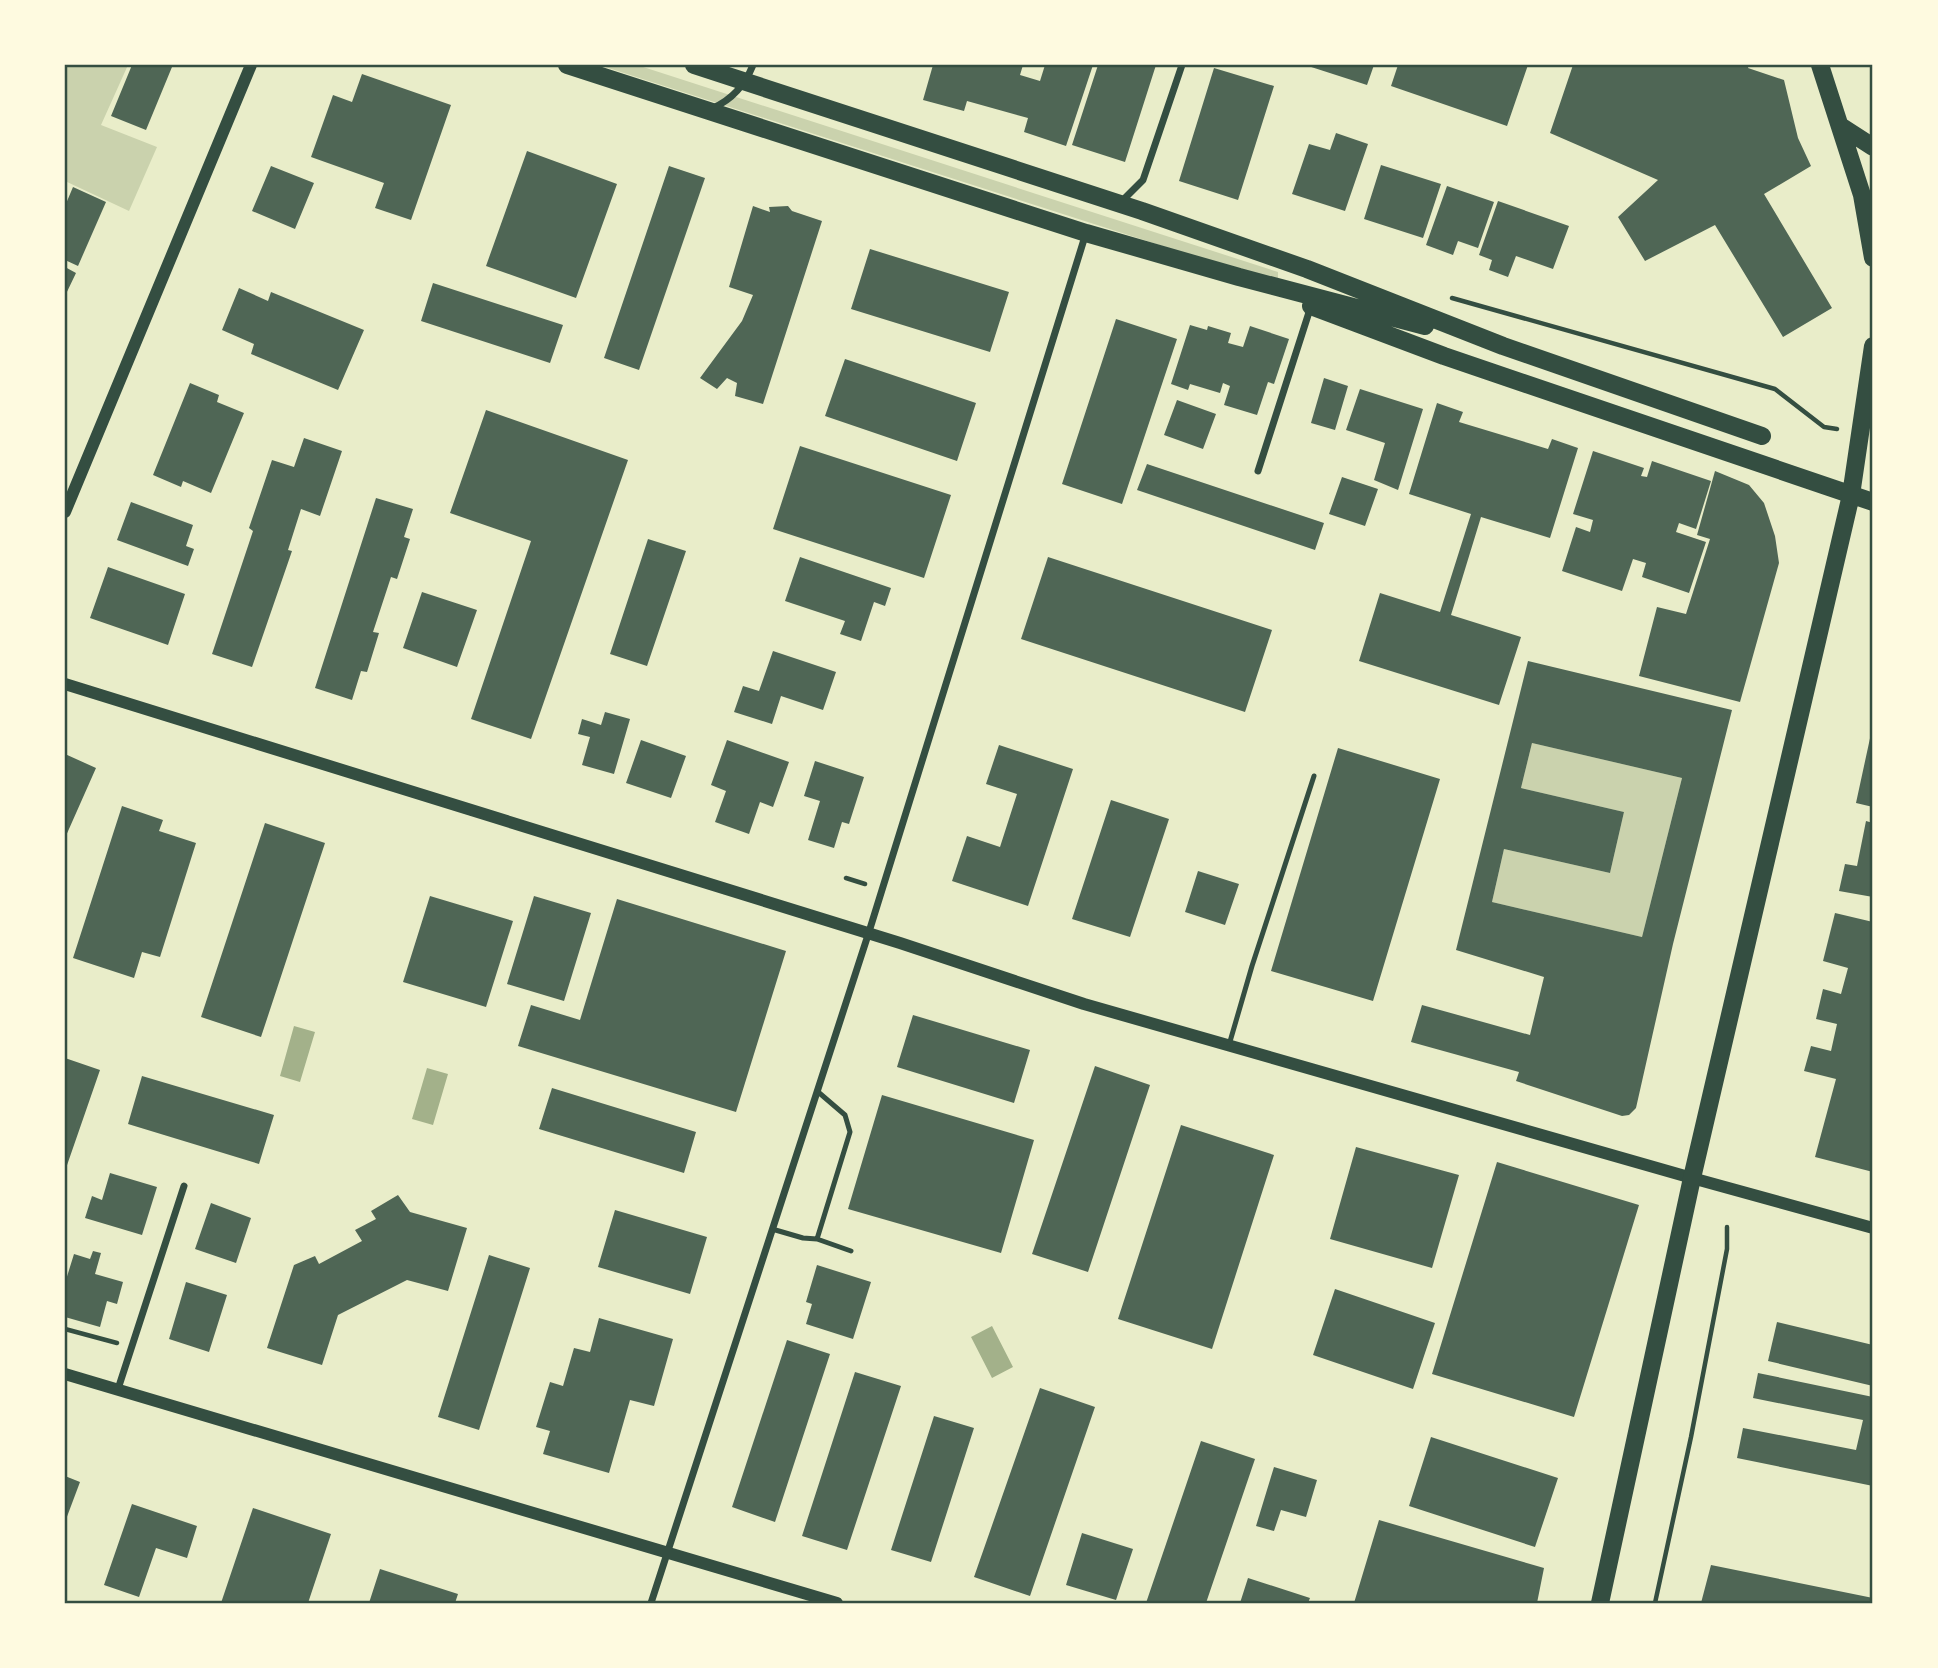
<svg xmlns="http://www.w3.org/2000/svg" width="1938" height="1668" font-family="Helvetica,sans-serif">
  <rect width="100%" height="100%" fill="#e9edc9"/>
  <path fill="#cad2ad" d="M65 65H128L101 125 157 147 129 211 65 181Z
    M599 65H637L1278 272V283Z
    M1532 743 1682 778 1642 937 1492 902 1504 849 1610 873 1624 812 1521 788Z"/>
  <path fill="#a3b18a" d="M294 1026 315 1032 300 1082 280 1076Z
    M427 1068 448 1074 433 1125 412 1119Z
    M992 1326 1013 1367 992 1378 971 1337Z"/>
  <path fill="#4f6655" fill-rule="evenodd" d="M132 65H167L172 67 146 130 111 116Z
    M933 65H1023L1020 75 1040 81 1045 65H1093L1066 146 1024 132 1028 118 967 101 964 111 923 100Z
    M1098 65H1156L1125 162 1072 145Z
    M1305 65H1374L1367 85Z
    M1398 65H1528L1507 126 1391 86Z
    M1573 65H1749L1748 68 1784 80 1798 138 1811 166 1764 194 1832 308 1783 337 1715 225 1645 261 1618 217 1658 180 1550 133Z
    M1214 68 1274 86 1238 200 1179 181Z
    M362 74 451 105 411 220 375 208 384 183 311 157 333 95 352 102Z
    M1336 133 1368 144 1345 211 1292 194 1309 144 1330 150Z
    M527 151 617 184 576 298 486 266Z
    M1381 165 1441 184 1423 238 1364 219Z
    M271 166 314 183 295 229 252 211Z
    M669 166 705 178 639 370 604 358Z
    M1447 186 1494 202 1478 248 1458 241 1453 255 1426 245Z
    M73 187 106 202 78 266 65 260V206Z
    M1498 201 1569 226 1553 269 1516 256 1508 277 1489 270 1492 260 1479 255Z
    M753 206 770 212 769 207 788 206 792 211 822 221 763 404 735 396 737 383 727 378 717 389 700 378 742 321 753 295 729 287Z
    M870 249 1009 292 990 352 851 309Z
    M65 267 76 273 65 296Z
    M433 283 563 325 550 363 421 321Z
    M239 288 268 301 271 292 364 330 338 390 251 354 254 344 222 330Z
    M1116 319 1177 339 1122 504 1062 484Z
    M1190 325 1207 330 1208 326 1231 333 1228 343 1243 347 1250 326 1289 339 1274 384 1268 382 1257 415 1224 405 1230 386 1223 383 1220 393 1190 384 1188 390 1171 384Z
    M845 359 976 403 957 461 825 416Z
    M1324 378 1348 386 1335 430 1311 423Z
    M190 383 219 395 217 402 244 413 211 493 183 481 181 487 153 475Z
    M1360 389 1423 409 1398 490 1374 480 1385 443 1346 430Z
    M1177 400 1216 414 1203 449 1164 435Z
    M1437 403 1463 412 1459 422 1548 449 1552 439 1578 448 1550 538 1481 517 1451 615 1521 637 1499 705 1359 661 1380 593 1440 612 1471 514 1409 494Z
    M486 410 628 460 531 739 471 719 531 541 450 513Z
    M304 438 342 451 320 516 301 509 288 550 292 551 252 667 212 654 253 531 249 528 272 460 294 467Z
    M800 446 951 495 924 578 773 529Z
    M1593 451 1644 468 1641 476 1647 477 1652 461 1711 481 1696 529 1679 523 1676 532 1706 542 1689 593 1642 577 1646 563 1633 559 1622 591 1562 571 1576 527 1590 532 1593 520 1573 514Z
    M1147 464 1324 523 1315 550 1137 490Z
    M1715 471 1749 485 1764 503 1775 536 1779 563 1740 702 1639 676 1657 607 1686 614 1710 539 1697 535Z
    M1342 477 1378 489 1365 526 1329 514Z
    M376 498 413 509 404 537 410 539 397 579 391 577 373 632 379 633 367 672 361 671 352 700 315 688Z
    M131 502 193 525 186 546 194 549 188 566 117 540Z
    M648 539 686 551 647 666 610 654Z
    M800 557 891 588 885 606 874 602 861 641 840 634 845 621 785 601Z
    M1048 557 1272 630 1245 712 1021 639Z
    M108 567 185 594 168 645 90 618Z
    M422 592 477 610 457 667 403 648Z
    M773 651 836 672 823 710 781 696 772 724 734 712 743 686 759 691Z
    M1528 661 1732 710 1673 944 1636 1108 1629 1115 1622 1116 1516 1081 1519 1072 1411 1042 1422 1005 1530 1035 1544 977 1456 950ZM1532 743 1682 778 1642 937 1492 902 1504 849 1610 873 1624 812 1521 788Z
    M605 712 630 719 614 774 582 765 590 737 578 734 582 719 601 725Z
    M1872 729 1873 730V807L1856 803Z
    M641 740 686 756 671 798 626 783Z
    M727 740 789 762 773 807 760 802 749 834 715 822 726 791 711 785Z
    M999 745 1073 769 1028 906 952 881 967 836 1000 847 1017 794 986 784Z
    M1338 748 1440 779 1373 1001 1271 971Z
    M65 754 96 768 65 838Z
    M815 761 864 777 849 824 842 822 834 848 808 840 820 801 804 796Z
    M1111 800 1169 819 1130 937 1072 919Z
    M122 806 163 820 159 831 196 843 160 957 142 952 134 978 73 958Z
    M1866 821 1873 823V897L1839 891 1845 864 1857 866Z
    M265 823 325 843 261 1037 201 1017Z
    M1198 871 1239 884 1225 925 1185 912Z
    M430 896 513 921 486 1007 403 982Z
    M534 896 591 913 564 1001 507 984Z
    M617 899 786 951 736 1112 518 1046 531 1005 580 1020Z
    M1835 913 1873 922V1172L1815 1157 1836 1079 1804 1071 1811 1046 1831 1051 1837 1024 1816 1019 1823 989 1841 994 1848 968 1823 961Z
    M913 1015 1030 1050 1014 1103 897 1067Z
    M65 1058 100 1070 65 1171Z
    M1095 1066 1150 1085 1088 1272 1032 1254Z
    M142 1076 274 1115 259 1164 128 1124Z
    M552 1088 696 1132 684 1173 539 1129Z
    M882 1095 1034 1140 1001 1253 848 1209Z
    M1181 1125 1274 1155 1212 1349 1118 1319Z
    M1356 1147 1459 1175 1432 1268 1330 1239Z
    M1497 1162 1639 1205 1574 1417 1432 1374Z
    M110 1173 157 1187 142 1235 85 1218 92 1196 102 1200Z
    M398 1195 410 1212 467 1228 448 1291 407 1280 338 1315 322 1365 267 1348 294 1265 315 1256 319 1264 362 1241 355 1230 376 1219 371 1211Z
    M211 1203 251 1218 236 1263 195 1249Z
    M615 1210 707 1237 690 1294 598 1267Z
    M93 1251 101 1253 95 1274 123 1282 117 1304 107 1301 100 1327 65 1317V1283L74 1254 90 1259Z
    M489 1255 530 1268 479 1430 438 1417Z
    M817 1265 871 1282 853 1339 806 1324 812 1304 806 1302Z
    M186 1282 227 1295 209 1352 169 1339Z
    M1335 1289 1435 1323 1413 1389 1313 1355Z
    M599 1318 673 1339 654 1406 630 1400 609 1473 543 1454 550 1431 536 1427 550 1382 563 1386 574 1348 590 1352Z
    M1777 1322 1873 1345V1386L1768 1361Z
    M787 1340 830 1354 775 1522 732 1507Z
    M855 1372 901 1386 847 1550 802 1536Z
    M1758 1373 1873 1397V1486L1737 1458 1743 1428 1856 1450 1863 1420 1753 1398Z
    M1040 1388 1095 1407 1030 1596 974 1577Z
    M934 1416 974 1428 931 1562 891 1550Z
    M1431 1437 1558 1478 1535 1547 1409 1506Z
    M1201 1441 1255 1459 1206 1603H1146Z
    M1274 1467 1317 1480 1306 1517 1281 1510 1274 1531 1256 1526Z
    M65 1476 80 1482 65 1522Z
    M132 1504 197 1526 187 1558 156 1548 139 1597 104 1585Z
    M253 1508 331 1534 308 1603H221Z
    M1379 1520 1544 1568 1537 1603H1354Z
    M1082 1533 1133 1549 1116 1600 1066 1585Z
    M1711 1565 1873 1598V1603H1701Z
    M380 1569 458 1594 455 1603H369Z
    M1248 1578 1310 1598 1308 1603H1240Z"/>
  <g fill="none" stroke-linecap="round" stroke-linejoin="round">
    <path stroke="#344e41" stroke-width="4.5" d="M1452 298 1775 389 1824 427 1837 429
      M846 878 865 884
      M65 1329 117 1343
      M1655 1603 1691 1437 1727 1249V1227"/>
    <path stroke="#344e41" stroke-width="5" d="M1229 1045 1252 966 1314 776
      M772 1229 803 1238 817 1239 851 1251
      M817 1239 850 1132 845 1115 817 1091"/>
    <path stroke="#344e41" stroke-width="7" d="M713 108C733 99 745 85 753 65
      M1121 202 1143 180 1182 65
      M1258 471 1311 306
      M118 1389 184 1186
      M651 1603 868 935 1086 233"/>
    <path stroke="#344e41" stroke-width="12" d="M65 512 251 65
      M65 684 900 943 1084 1004 1692 1178 1873 1228
      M65 1374 837 1603"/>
    <path stroke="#344e41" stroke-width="18" d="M567 65 1086 233 1239 277 1425 326
      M694 65 1142 211 1307 269 1503 346 1762 436
      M1820 65 1862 195 1873 258
      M1842 127 1873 147
      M1311 306 1444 356 1873 502
      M1600 1603 1692 1178 1851 495 1873 346"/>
  </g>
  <rect width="1938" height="1668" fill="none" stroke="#fefae0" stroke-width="133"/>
  <rect x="66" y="66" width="1805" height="1536" fill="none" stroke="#344e41" stroke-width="2.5"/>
</svg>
